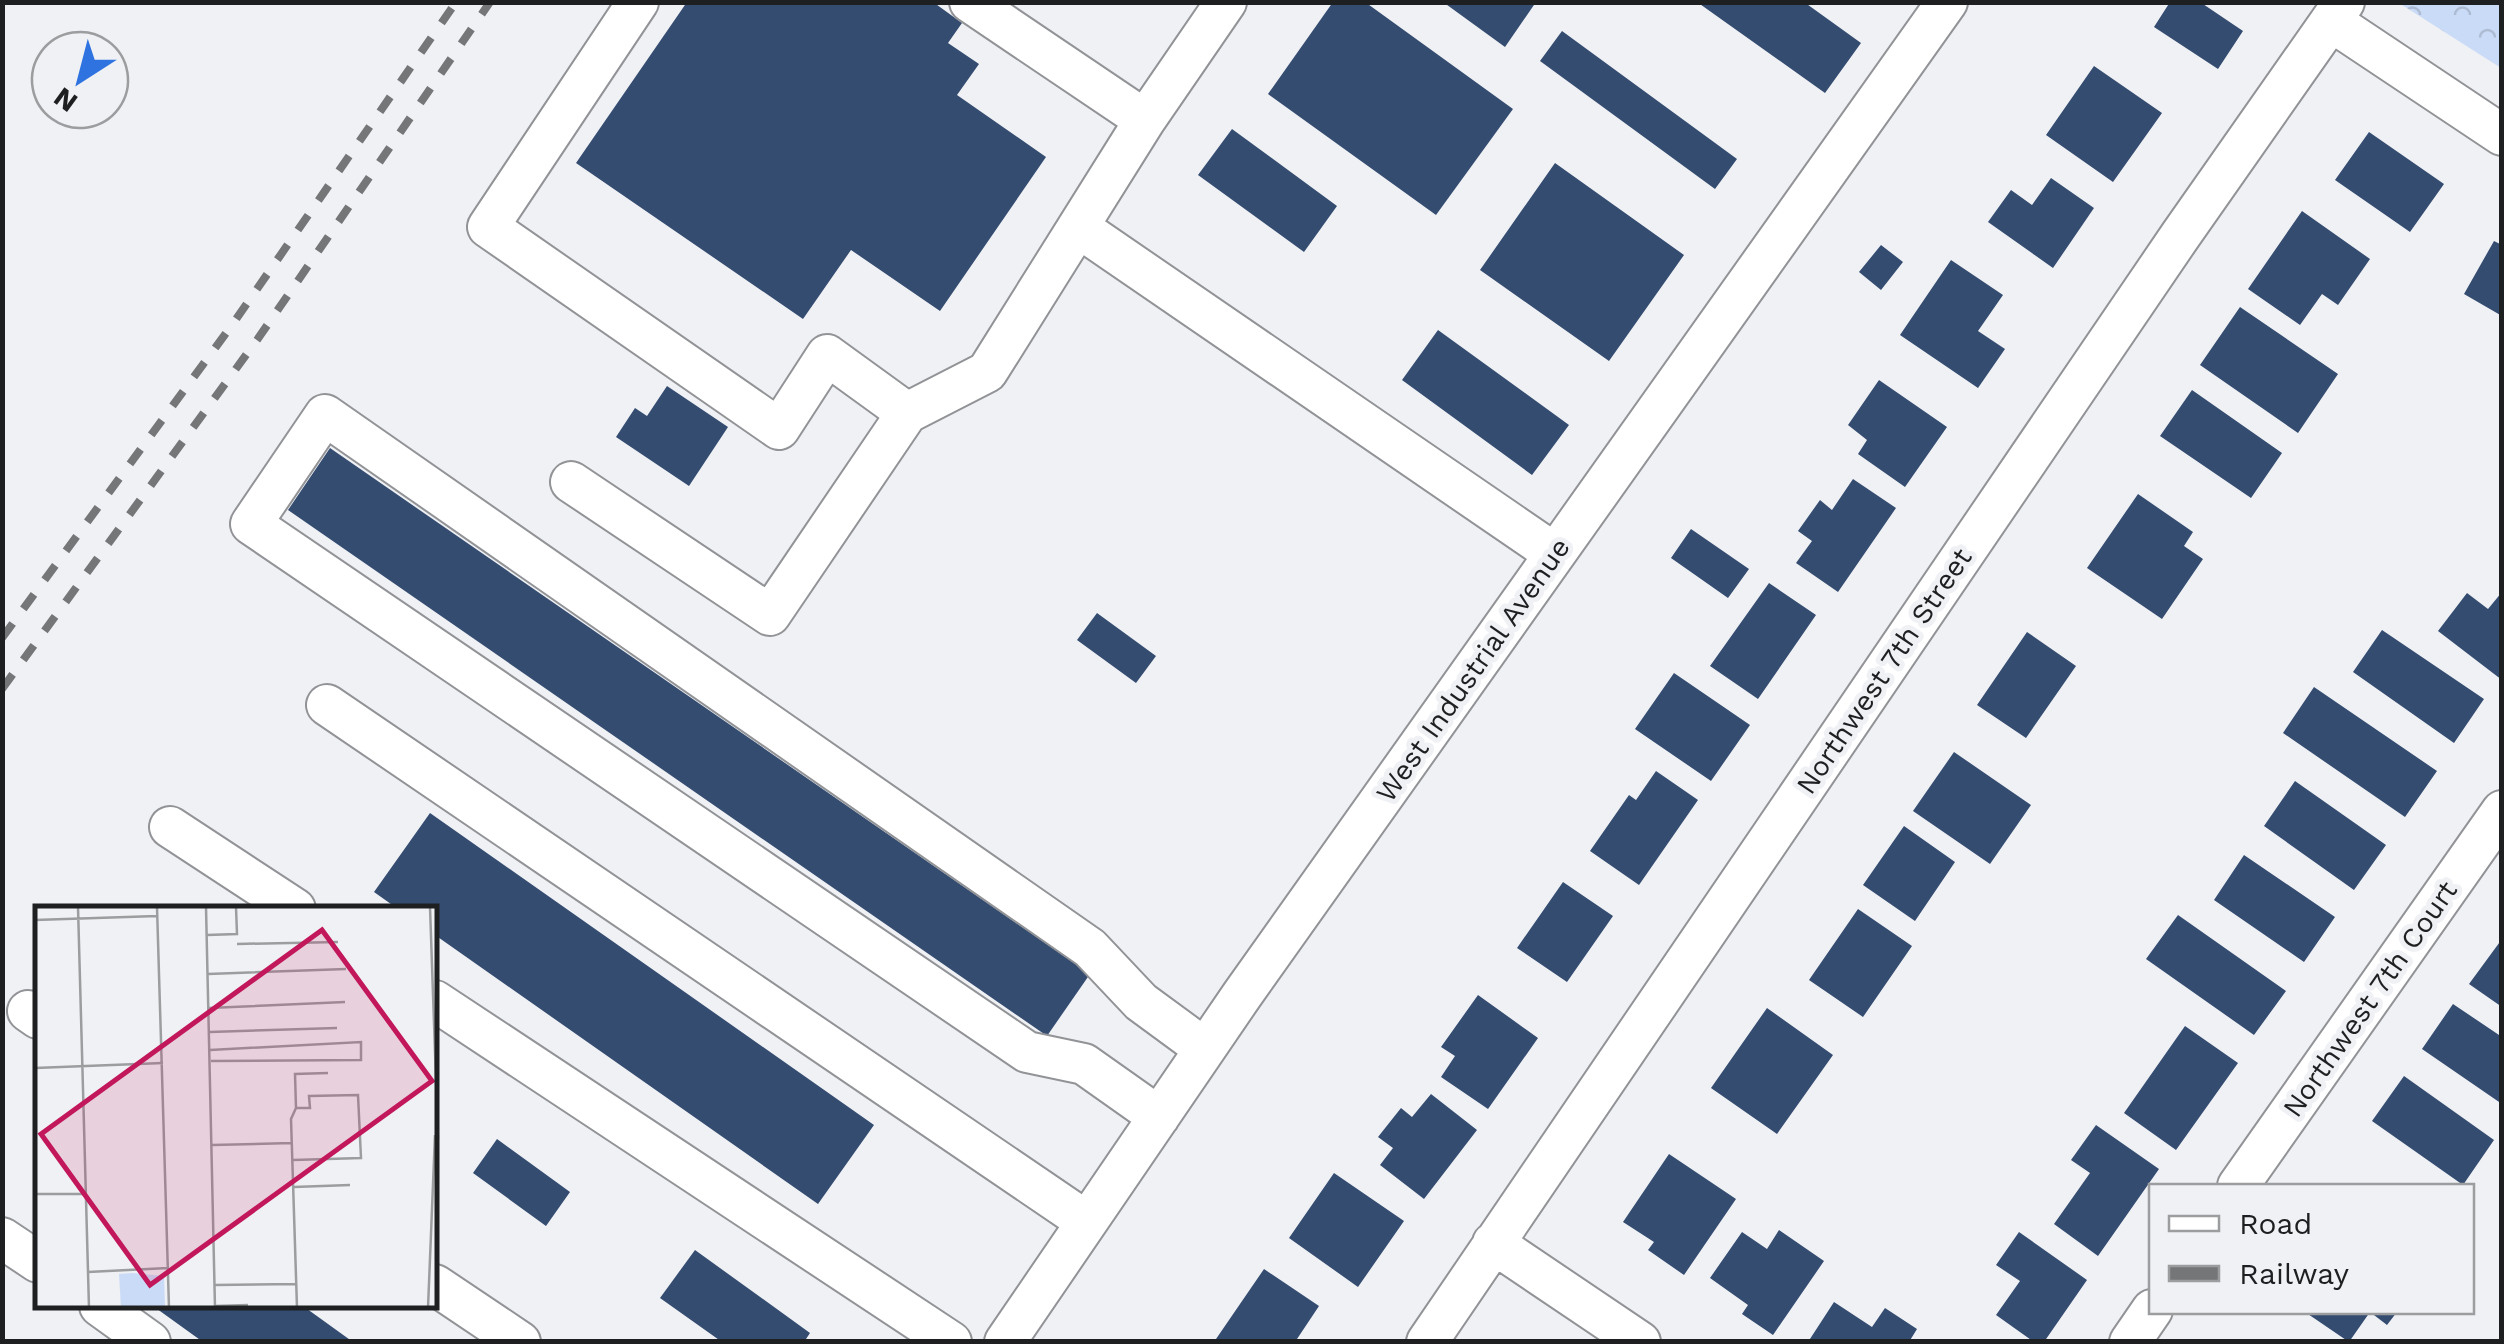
<svg xmlns="http://www.w3.org/2000/svg" width="2504" height="1344" font-family="'Work Sans',sans-serif">
  <defs>
    <pattern id="park-crowns" width="20" height="18" patternUnits="userSpaceOnUse" patternTransform="scale(2.5)"><rect width="20" height="18" fill="#cadbf7"/><path d="M2 6a3 3 0 1 1 6 0M12 15a3 3 0 1 1 6 0" fill="none" stroke="#adbcd3"/></pattern>
  </defs>
  <rect width="100%" height="100%" fill="#eff1f4"/>
  <path fill="url(#park-crowns)" d="M2399 3H2501V68Z"/>
  <path fill="#354c71" d="M687 2H933L962 23 948 43 979 64 957 95 1046 157 940 311 851 250 803 319 576 163Z
    M1333 2H1365L1513 109 1436 215 1268 94Z
    M1443 2H1536L1505 47Z
    M1697 2H1804L1861 43 1825 93Z
    M2170 2H2200L2243 31 2218 69 2154 27Z
    M1562 31 1737 159 1715 189 1540 61Z
    M2094 66 2162 113 2113 182 2046 135Z
    M1232 129 1337 206 1304 252 1198 175Z
    M2369 132 2444 184 2410 232 2335 180Z
    M1555 163 1684 255 1609 361 1480 270Z
    M2051 178 2094 208 2053 268 1988 222 2011 190 2032 205Z
    M2302 211 2370 259 2338 305 2322 294 2300 325 2248 289Z
    M2494 241 2502 245V316L2464 294Z
    M1881 245 1903 262 1881 290 1859 272Z
    M1951 260 2003 295 1978 331 2005 349 1978 388 1900 335Z
    M2240 307 2338 374 2298 433 2200 365Z
    M1438 330 1569 425 1532 475 1402 380Z
    M1879 380 1947 427 1905 487 1858 454 1867 440 1848 425Z
    M667 386 728 427 689 486 616 437 635 408 647 416Z
    M2192 390 2282 453 2251 498 2160 436Z
    M330 448 1090 974 1047 1036 288 510Z
    M1853 479 1896 508 1838 592 1796 563 1812 541 1798 531 1820 500 1832 510Z
    M2138 494 2193 532 2184 546 2203 559 2162 619 2087 568Z
    M1691 529 1749 569 1728 598 1671 558Z
    M1769 583 1816 615 1758 699 1710 666Z
    M2502 592V680L2438 631 2467 593 2488 609Z
    M1097 613 1156 656 1136 683 1077 640Z
    M2382 630 2484 699 2454 743 2353 672Z
    M2027 632 2076 666 2026 738 1977 705Z
    M1674 673 1750 725 1711 781 1635 729Z
    M2314 687 2437 771 2405 817 2283 733Z
    M1954 752 2031 805 1990 864 1913 811Z
    M1656 771 1698 800 1639 885 1590 851 1629 795 1636 800Z
    M2295 781 2386 845 2354 890 2264 826Z
    M430 813 874 1125 818 1204 435 935V909H398L374 892Z
    M1904 826 1955 862 1915 921 1863 885Z
    M2244 855 2335 917 2304 962 2214 900Z
    M1563 882 1613 916 1567 982 1517 948Z
    M1858 909 1912 946 1863 1017 1809 980Z
    M2178 915 2286 991 2254 1035 2146 959Z
    M2502 939V1007L2469 984Z
    M1478 995 1538 1038 1488 1109 1441 1077 1455 1056 1441 1047Z
    M2453 1004 2502 1037V1104L2422 1049Z
    M1767 1008 1833 1055 1777 1134 1711 1088Z
    M2185 1026 2238 1063 2176 1150 2124 1113Z
    M2404 1076 2494 1140 2463 1185 2372 1121Z
    M1431 1094 1477 1130 1424 1199 1380 1165 1393 1148 1378 1137 1401 1108 1412 1117Z
    M2096 1125 2159 1169 2098 1256 2054 1224 2090 1173 2071 1160Z
    M497 1139 570 1192 546 1226 473 1173Z
    M1669 1154 1736 1199 1684 1275 1648 1250 1654 1242 1623 1222Z
    M1334 1173 1404 1221 1358 1287 1289 1238Z
    M1779 1230 1824 1261 1773 1335 1742 1314 1748 1305 1710 1278 1742 1232 1767 1249Z
    M2019 1232 2087 1280 2044 1342H2034L1996 1315 2020 1281 1996 1265Z
    M695 1250 810 1333 804 1342H722L660 1298Z
    M1264 1269 1319 1306 1295 1342H1220L1216 1339Z
    M1834 1302 1872 1327 1885 1308 1917 1329 1909 1342H1808Z
    M153 1306H303L353 1342H203Z
    M2305 1312H2397L2387 1325 2370 1312 2349 1342Z"/>
  <g fill="none" stroke-linecap="round" stroke-linejoin="round">
    <defs>
      <path id="minor" d="M638 2 488 227 779 429 827 355 907 413 987 372 1145 120 1226 2
        M970 2 1145 120
        M2331 21 2502 135
        M1078 227 1555 554
        M571 482 770 615 907 413
        M327 705 1087 1222
        M170 827 295 909
        M435 1001 951 1342
        M28 1011 38 1018
        M1159 1117 1084 1064 1027 1052 251 524 325 415 1090 948 1141 1002 1205 1049
        M2238 1186 2502 811
        M2 1238 38 1262
        M1493 1243 1640 1342
        M435 1285 520 1342
        M100 1306 150 1342
        M1005 1342 1242 995 1947 2
        M1427 1342 2180 236 2344 2
        M2130 1342 2152 1310"/>
    </defs>
    <use href="#minor" stroke="#919396" stroke-width="44"/>
    <use href="#minor" stroke="#fff" stroke-width="40"/>
    <path stroke="#747678" stroke-width="8" stroke-dasharray="18 18" stroke-linecap="butt" d="M2 638 232 325 456 2
      M2 689 257 340 490 2"/>
  </g>
  <g text-anchor="middle" dominant-baseline="central" stroke-width="10" stroke-linejoin="round" paint-order="stroke">
    <g font-size="28" fill="#1e1f20" stroke="#eff1f4">
      <text transform="translate(1473 670) rotate(-55)">West Industrial Avenue</text>
      <text transform="translate(1884 671) rotate(-56)">Northwest 7th Street</text>
      <text transform="translate(2370 999) rotate(-55)">Northwest 7th Court</text>
    </g>
  </g>
  <g transform="translate(35 906)">
    <rect width="402" height="402" fill="#eff1f4"/>
    <path d="M97 367 129 370 130 402H86L84 368Z" fill="#cadbf7"/>
    <path fill="none" stroke="#9b9d9f" stroke-width="2.5" d="M43 1 54 402M122 1 134 402M171 1 180 402M395 1 403 233M0 14 122 10M172 29 202 28 201 1M202 38 303 36M173 68 311 63M174 102 310 96M175 126 302 122M175 144 326 136V154L176 155M0 162 128 157M261 202 260 168 293 167M177 239 257 237M258 254 326 252 323 189 274 190 275 202H261L256 213 262 402M259 281 315 279M0 288H50M53 366 133 362M180 379 262 378M180 400 213 399M393 402 400 229"/>
    <path fill="#c2185b" fill-opacity="0.15" stroke="#c2185b" stroke-width="5" d="M287 24 397 175 115 379 6 228Z"/>
    <rect width="402" height="402" fill="none" stroke="#1e1f20" stroke-width="5"/>
  </g>
  <rect width="2504" height="1344" fill="none" stroke="#1e1f20" stroke-width="10"/>
  <rect x="2149" y="1184" width="325" height="130" fill="#eff1f4" stroke="#9b9d9f" stroke-width="2.5"/>
  <rect x="2169" y="1216" width="50" height="15" fill="#ffffff" stroke="#9b9d9f" stroke-width="2.5"/>
  <text x="2239" y="1234" font-size="30" fill="#1e1f20">Road</text>
  <rect x="2169" y="1266" width="50" height="15" fill="#747678" stroke="#9b9d9f" stroke-width="2.5"/>
  <text x="2239" y="1284" font-size="30" fill="#1e1f20">Railway</text>
  <g transform="translate(80 80) rotate(216)"><circle r="48" fill="#eff1f4" stroke="#9b9d9f" stroke-width="2.5"/>
  <path d="M0-8L18 38L0 25L-18 38Z" fill="#2e73e0"/>
  <text y="-15" font-size="28" font-weight="bold" text-anchor="middle" fill="#1e1f20">N</text>
  </g>
</svg>
